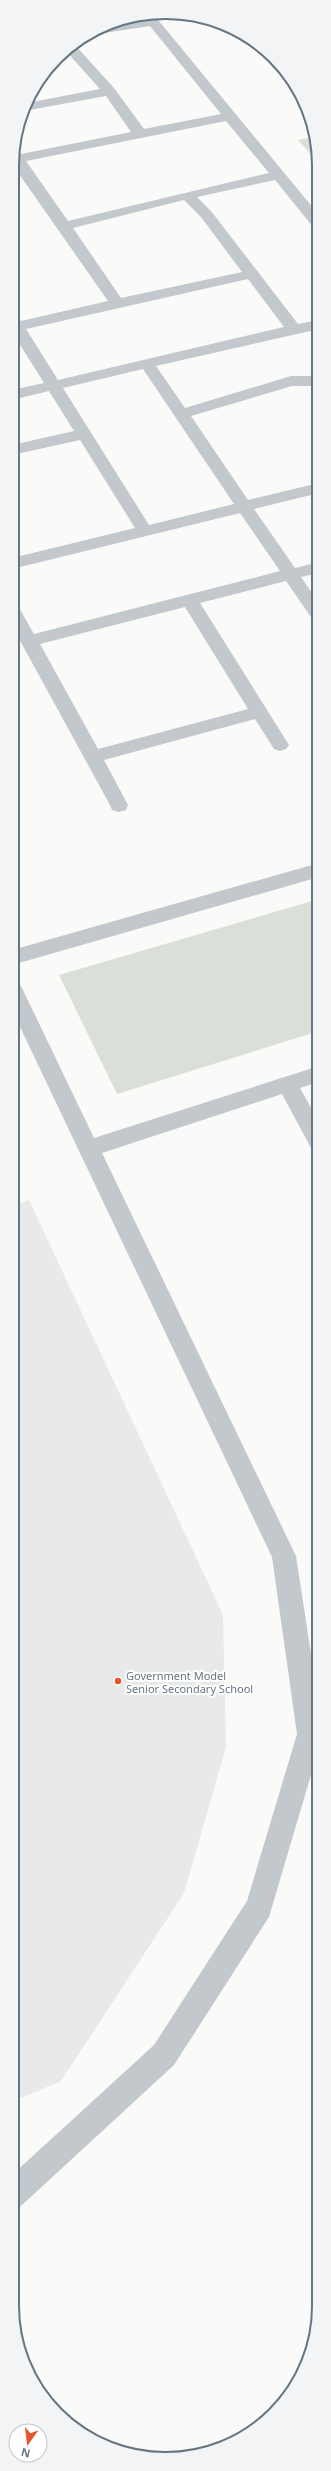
<svg xmlns="http://www.w3.org/2000/svg" width="331" height="2471" font-family="'Noto Sans',sans-serif">
  <rect width="100%" height="100%" fill="#fafaf8"/>
  <path fill="#e8e9e9" d="M29 1200 223 1615 226 1747 184 1893 61 2081 12 2102V1206Z"/>
  <path fill="#dadfd7" d="M314 137 319 164 298 140Z
    M319 899V1031L117 1094 59 975Z"/>
  <g fill="none" stroke-linecap="round" stroke-linejoin="round">
    <path fill="#c3c8cc" fill-rule="evenodd" d="M154 15 319 215V229L314 228 275 180 197 197 211 211 298 324 319 320V329L156 366 185 408 291 376H319V386H292L191 416 248 500 319 483V493L254 509 295 568 319 562V573L301 577 319 603V622L313 620 286 581 200 603 289 745 286 749 280 751 274 749 255 719 104 760 128 805 126 810 119 812 112 810 110 805 12 626V604L18 606 34 634 280 571 240 513 12 569V558L135 528 80 440 12 455V445L74 431 49 391 12 400V390L44 383 12 332V315L17 316 21 321 108 301 12 164 14 149 21 154 131 132 106 96 24 111 27 103 100 89 65 50 74 44 114 88 144 129 221 114 150 26 91 35 106 26 144 20 142 17ZM226 121 269 173 68 221 26 161ZM184 200 201 217 242 272 121 298 73 228ZM248 279 284 327 58 380 26 329ZM143 369 234 504 149 525 63 388ZM185 607 248 709 98 749 40 644Z
      M319 863V877L12 965V950Z
      M12 980 19 983 22 988 94 1138 319 1066V1082L300 1088 319 1122V1150L311 1148 282 1094 102 1153 296 1556 319 1706V1748L269 1917 174 2065 22 2205 12 2210V2175L154 2045 247 1901 297 1734 272 1557 12 1010Z"/>
  </g>
  <circle fill="#e4572e" stroke="#fff" stroke-width="1.5" cx="118" cy="1681" r="4"/>
  <g text-anchor="middle" dominant-baseline="central" stroke-width="4" stroke-linejoin="round" paint-order="stroke">
    <g font-size="11" fill="#657683" stroke="#fff" text-anchor="start">
      <text x="126" y="1675">Government Model<tspan x="126" dy="13">Senior Secondary School</tspan></text>
    </g>
  </g>
  <path d="M0 0H331V2471H0ZM165 19H166A146 146 0 0 1 312 165V2306A146 146 0 0 1 166 2452H165A146 146 0 0 1 19 2306V165A146 146 0 0 1 165 19Z" fill="#f3f4f5" fill-rule="evenodd"/>
  <path fill="none" stroke="#657683" stroke-width="2" d="M165 19H166A146 146 0 0 1 312 165V2306A146 146 0 0 1 166 2452H165A146 146 0 0 1 19 2306V165A146 146 0 0 1 165 19Z"/>
  <g transform="translate(28 2443) rotate(194)"><circle r="19" fill="#ffffff" stroke="#c1c8cd"/>
  <path d="M0-3L7 15L0 10L-7 15Z" fill="#e4572e"/>
  <text y="-6" font-size="11" font-weight="bold" text-anchor="middle" fill="#657683">N</text>
  </g>
</svg>
